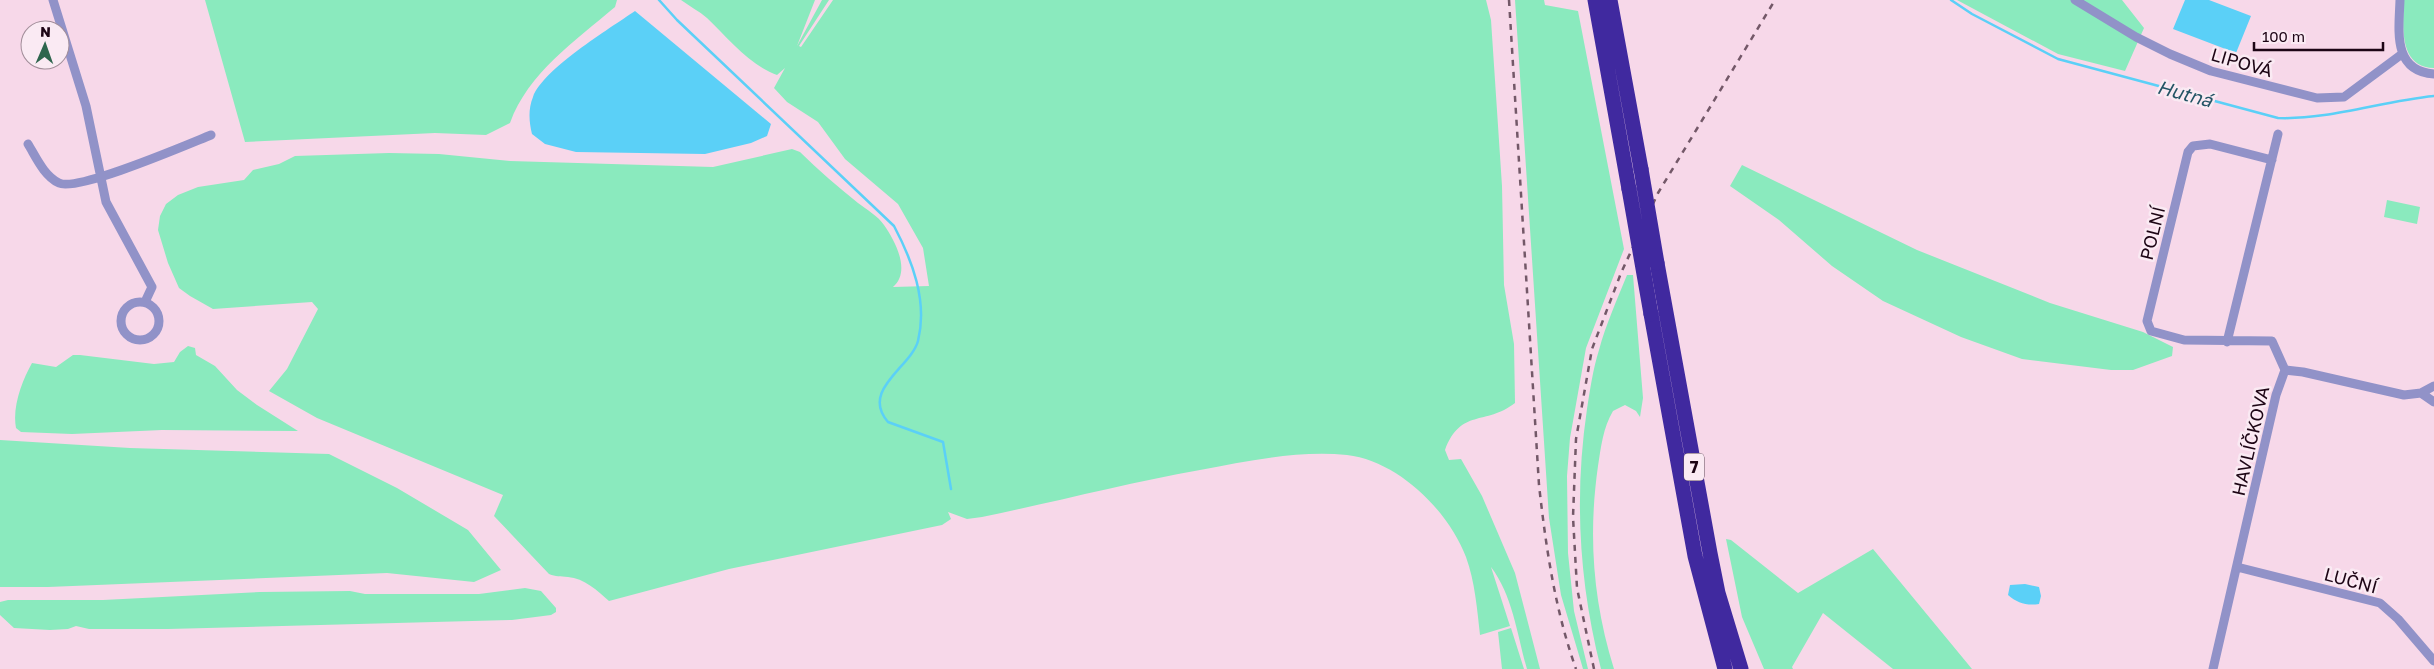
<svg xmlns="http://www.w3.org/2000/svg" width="2434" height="669" font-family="'Golos Text',sans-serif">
  <rect width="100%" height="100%" fill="#f7d8e9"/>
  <path fill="#8aeabe" d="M205 0H617L615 7C575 41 528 73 510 123L486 135 435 133 245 142Z
    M681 0H815L797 46 822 0H829L799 46 801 47 833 0H1486L1491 20 1502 186 1504 285 1514 344 1515 403C1485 426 1461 408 1445 450L1449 460 1461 459 1482 496 1515 573 1540 669H1527C1517 635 1513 596 1491 567L1510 626 1480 635C1477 609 1475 582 1466 557 1448 510 1398 461 1347 455 1299 450 1247 461 1200 470 1127 483 1055 502 982 517L967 519 948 512 951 519 942 525 729 569 609 601C598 591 584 578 568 577 560 576 556 577 549 574L494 516 503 495 317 418 269 391 287 369 318 309 312 302 213 309 190 296 179 288 168 263 158 230 160 216 166 204 178 195 198 187 244 180 253 170 279 164 295 156 389 153 439 154 510 161 713 167 792 149 800 152C818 170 838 187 858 203 866 209 878 216 884 225 896 242 911 272 893 287L929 286 923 248 898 204 845 159 818 122 787 102 774 88 785 68 777 75C749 65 728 38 707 18 699 11 689 6 681 0Z
    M1515 0H1544L1545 5 1578 11 1624 249 1586 348 1570 438 1567 476 1568 553 1574 611 1588 669H1583L1581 662 1561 595 1549 518Z
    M1957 0H2122L2144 28 2125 71 2058 54Z
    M2404 0H2434V68C2398 67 2403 25 2404 0Z
    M1742 165 1917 250 2050 303 2143 332 2173 347 2172 356 2133 370H2111L2022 359 1961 337 1883 301 1832 266 1779 220 1730 186Z
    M2387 200 2420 207 2417 224 2384 217Z
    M1627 275H1633L1643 398 1640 417 1636 411 1625 405 1613 411C1603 428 1601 447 1598 466 1588 536 1593 601 1614 669H1601C1579 583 1574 497 1587 409 1590 390 1593 369 1599 350 1606 324 1617 300 1627 275Z
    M188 346 195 348 196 355 215 366 237 390 257 405 298 431 162 430 72 434 21 432 16 428C12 407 22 381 32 363L56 367 73 355H80L154 364 174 362 180 352Z
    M0 440 130 448 329 454 397 488 468 530 501 570 474 582 387 573 48 587H0Z
    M1726 539 1731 540 1798 593 1873 549 1972 669H1893L1823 613 1792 667 1793 669H1764L1742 617Z
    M525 588 541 591 556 608V612L551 615 512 620 168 629H89L76 626 68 629 50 630 14 628 0 615V602L8 600H103L260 592 350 591 365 594H479Z
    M1511 628 1524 669H1502L1498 632Z"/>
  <path fill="#5bd0f7" d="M2185 0H2209L2251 16 2236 53 2173 29Z
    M635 11 771 124 767 136 751 143 705 154 576 152 545 144 532 134C529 122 528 109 533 97 543 69 609 29 635 11Z
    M2025 584 2039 587 2041 596 2039 604C2027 606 2017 603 2008 595L2010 585Z"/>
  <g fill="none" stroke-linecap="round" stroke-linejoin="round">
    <path stroke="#5bd0f7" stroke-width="2.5" d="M659 0 677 20 894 226C912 260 928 301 918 341 911 367 860 390 888 422L943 442 951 489
      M1951 0 1972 14 2058 59 2278 118C2329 120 2382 101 2434 96"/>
    <path stroke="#9192c8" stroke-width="9" d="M53 0 86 106 106 202 152 287 145 302
      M2075 0 2136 37 2170 54 2211 71 2317 98 2344 97 2402 54
      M2400 0C2399 30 2392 71 2434 74
      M28 144C36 157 44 176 59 183 77 192 186 145 211 135
      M2272 160 2210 144 2193 146 2188 152 2147 321 2151 331 2184 340 2272 341 2285 370
      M121 321a19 19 0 1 1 38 0a19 19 0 1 1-38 0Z
      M2227 342 2278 134
      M2285 370 2303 372 2404 395 2421 393 2434 386
      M2421 393 2434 402
      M2237 567 2380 603 2398 619 2434 661
      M2213 669 2276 395 2285 370"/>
    <path stroke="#40299f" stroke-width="15" d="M1595 0 1629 189
      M1610 0 1641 169
      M1657 263 1710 553 1718 593 1741 669
      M1651 314 1695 556 1725 669"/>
    <path stroke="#735868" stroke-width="2.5" stroke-dasharray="6 6" stroke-linecap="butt" d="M1509 0 1539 485C1546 548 1555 610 1576 669
      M1594 669 1577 588 1573 517 1576 439 1592 349 1621 273 1658 193 1775 0"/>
    <path stroke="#40299f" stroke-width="15" d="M1641 169 1657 263
      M1629 189 1651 314"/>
  </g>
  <g text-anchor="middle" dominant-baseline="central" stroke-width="5" stroke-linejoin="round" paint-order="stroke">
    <rect fill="#faeaf3" stroke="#5f4a58" stroke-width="1" x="1684" y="453.5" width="20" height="27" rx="4"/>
    <g font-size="16" font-weight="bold" fill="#1d0515">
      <text x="1694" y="467">7</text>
    </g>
    <g font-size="18" fill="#1d0515" stroke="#faeaf3">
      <text transform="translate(2242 62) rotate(16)">LIPOVÁ</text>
      <text transform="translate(2152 233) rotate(-76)">POLNÍ</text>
      <text transform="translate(2250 441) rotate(-77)">HAVLÍČKOVA</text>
      <text transform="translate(2351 580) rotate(15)">LUČNÍ</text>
    </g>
    <g font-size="19" font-style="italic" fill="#235465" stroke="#faeaf3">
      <text transform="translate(2185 93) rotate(15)">Hutná</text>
    </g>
  </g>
  <g transform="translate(45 45) rotate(2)"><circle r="24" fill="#faeaf3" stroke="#a28e9a"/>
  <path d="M0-4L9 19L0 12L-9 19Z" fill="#2e664e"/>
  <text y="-8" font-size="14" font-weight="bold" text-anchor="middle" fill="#1d0515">N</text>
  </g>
  <path d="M2254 42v8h129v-8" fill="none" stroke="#1d0515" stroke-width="2.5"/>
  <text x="2262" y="42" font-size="15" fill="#1d0515" stroke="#faeaf3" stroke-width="4" paint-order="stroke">100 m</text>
</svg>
